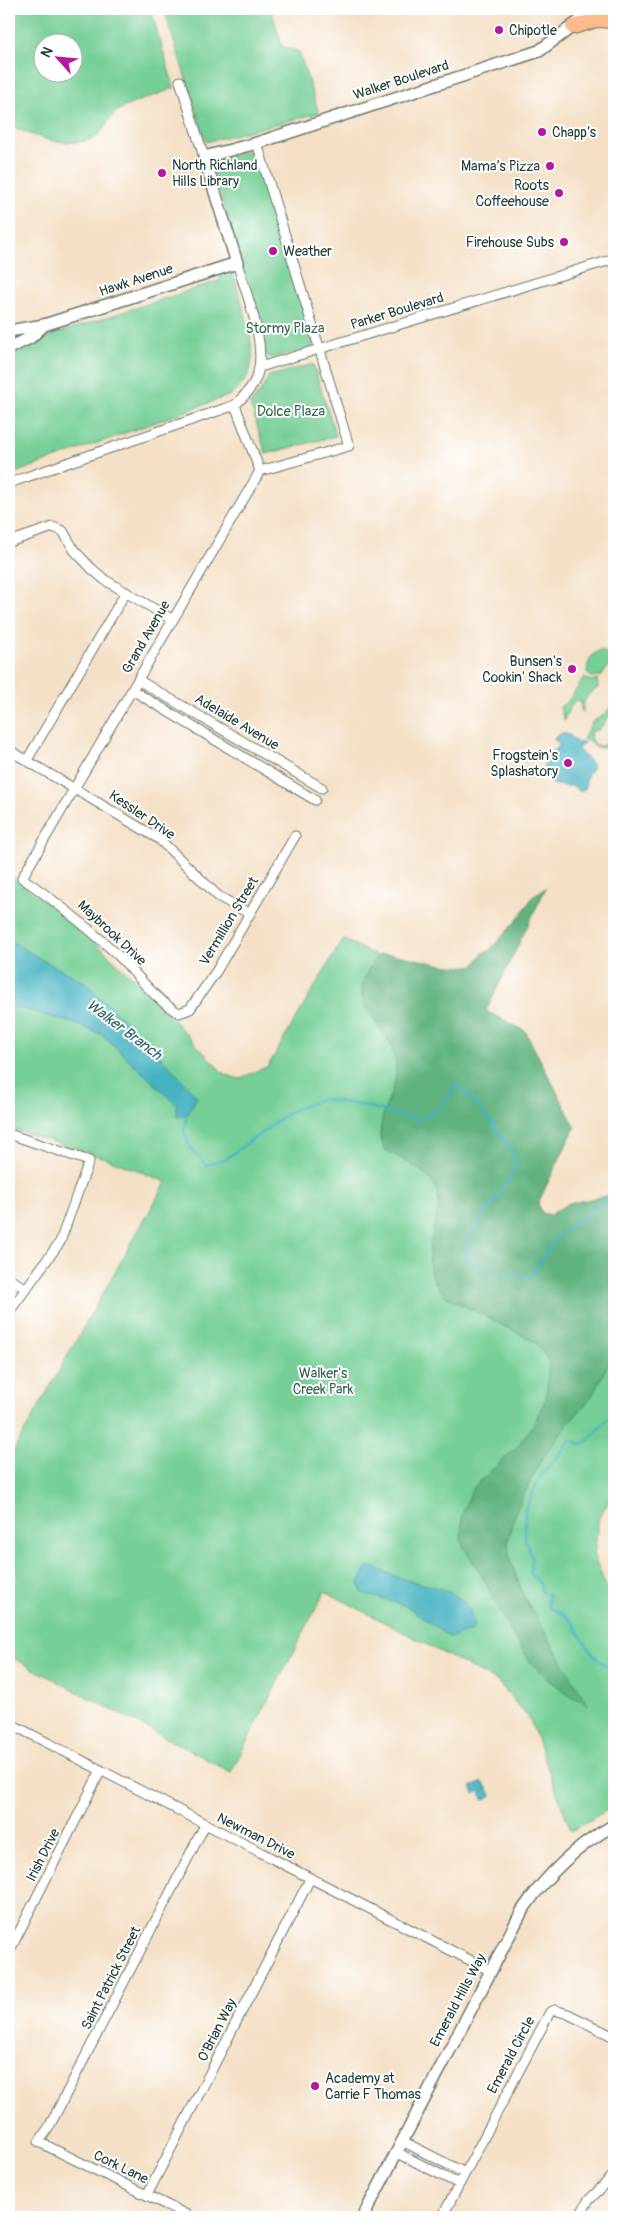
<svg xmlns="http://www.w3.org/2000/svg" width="623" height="2226" font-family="Pangolin,sans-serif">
  <rect width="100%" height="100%" fill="#fff"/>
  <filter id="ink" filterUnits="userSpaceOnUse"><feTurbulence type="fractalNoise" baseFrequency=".02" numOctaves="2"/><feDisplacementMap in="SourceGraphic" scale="10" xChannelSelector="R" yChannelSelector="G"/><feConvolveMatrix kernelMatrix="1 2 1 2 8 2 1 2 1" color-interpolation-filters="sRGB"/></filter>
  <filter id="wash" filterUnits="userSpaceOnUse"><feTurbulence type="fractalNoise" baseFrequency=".0096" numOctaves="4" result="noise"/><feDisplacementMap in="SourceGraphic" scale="20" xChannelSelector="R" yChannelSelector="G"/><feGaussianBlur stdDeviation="1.12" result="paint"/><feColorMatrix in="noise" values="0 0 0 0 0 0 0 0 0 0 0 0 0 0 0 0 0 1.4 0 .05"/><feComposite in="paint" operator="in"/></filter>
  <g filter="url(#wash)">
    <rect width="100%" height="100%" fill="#f4e0c6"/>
    <path fill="#75cf96" stroke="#4a8665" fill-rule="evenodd" d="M9 9H151L174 88C158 95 129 103 116 112 108 119 105 130 97 136 76 151 27 137 9 123ZM42 42H72V72H42Z
      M167 9H271L282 46 299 52 319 113 206 142 166 16Z
      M251 150 255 152 314 342 310 348 272 358 266 355 262 330 212 167 220 158Z
      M224 272H229L235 279C241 304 258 345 250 370 246 381 239 388 231 395L9 475V349L221 280 219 274Z
      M313 364 336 436 266 454 250 404 260 392 269 376Z
      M601 650 614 657 602 676 591 677 587 672C587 663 592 652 601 650Z
      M584 678 591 681 597 679 598 688C587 694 582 701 583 713L581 709V701L576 700C571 706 566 713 564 721L560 707 570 699Z
      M614 703V715L607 718 600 729 591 732 590 738 595 745 601 746 607 743 604 748 595 747 589 741 583 739 593 721 603 716Z
      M9 875 79 927 137 982 224 1074 239 1079 268 1066 343 939 525 1031 575 1127 503 1270 614 1335V1495L599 1516 594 1556 610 1596 614 1601V1806L571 1831 530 1720 498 1682 325 1591 231 1772 9 1656V1459L166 1182 108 1159 9 1128Z"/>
    <path fill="#60b27f" stroke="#40785a" d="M546 888 486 1011 525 1031 575 1127 538 1203 542 1213 550 1215 567 1204 614 1194V1352L591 1398 562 1431 539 1463 515 1513 508 1541 509 1556 524 1597 588 1705 571 1696 549 1680 529 1660 514 1637 482 1576 461 1543 462 1515 473 1488 517 1447 534 1424 546 1398 549 1362 542 1350 532 1340 447 1297C402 1254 459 1211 430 1179 418 1166 399 1158 384 1149 372 1116 397 1097 396 1068 393 1015 335 1011 378 955 411 952 442 972 475 965L483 953 489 951 518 919 534 895Z"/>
    <path fill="#46b3c2" stroke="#32787b" d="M562 733C569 734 573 736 576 743L585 742 578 749 592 764V768L587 776 585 789 580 792 573 786C553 786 549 786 543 765L548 761 546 755 559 747V744L554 740 555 737Z
      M9 937 13 942 37 957 86 983 163 1059 197 1097 187 1115 177 1117V1105L103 1035 76 1024 9 1005Z
      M368 1566C380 1569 390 1574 401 1578 432 1589 471 1586 474 1629L450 1638 407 1606 362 1593 359 1583Z
      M483 1782 492 1796 483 1800 480 1791 474 1794 471 1787Z"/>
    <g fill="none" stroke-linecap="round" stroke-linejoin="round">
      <path stroke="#46b3c2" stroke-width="2.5" d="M187 1114 184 1131 191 1149 206 1165 227 1158 291 1111 322 1099 365 1106 418 1120 438 1110 457 1084 482 1110 517 1159 515 1168 500 1194 470 1232 466 1256 485 1271 531 1276 556 1237 604 1201 614 1199
        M614 1412 588 1441 581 1444 571 1440 539 1479 525 1510V1540L532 1558 530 1573 540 1584 541 1592 549 1595 548 1607C556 1611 567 1615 572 1622 584 1639 593 1662 614 1670"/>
    </g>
  </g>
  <g filter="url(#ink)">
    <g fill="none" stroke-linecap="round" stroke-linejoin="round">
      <defs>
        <path id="minor" d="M180 81 204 157
          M257 143 349 446 260 471
          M260 367 614 259
          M235 405 260 471 22 878C56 901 87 927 118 955 137 974 155 1000 179 1013L190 1009 217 970 295 836
          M9 483 235 405C243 397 252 389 256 378 269 347 246 294 237 263
          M9 542 53 527 63 531 74 550 91 568 105 580 173 620
          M138 680 322 788
          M132 690 315 800
          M9 750 159 839 218 896 250 914
          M27 760 126 592
          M9 1134 89 1161 60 1242 9 1312
          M9 1279 27 1289
          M9 1723 491 1971
          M9 1952 101 1770
          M402 2141 465 2173
          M396 2152 459 2184
          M147 2195 310 1879
          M191 2217 39 2142 49 2127 205 1825
          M442 2217 550 2012 555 2010 568 2014 614 2037
          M579 2217 588 2201 614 2175"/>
        <path id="tertiary" d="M9 331 44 325 237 263 204 157 257 143 539 51 596 9
          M9 348 30 338 44 325
          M363 2217 522 1911C546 1875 577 1846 614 1825"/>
        <path id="primary" d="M573 27 597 20 614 21"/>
      </defs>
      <use href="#minor" stroke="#6a7667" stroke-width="11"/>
      <use href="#tertiary" stroke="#6a7667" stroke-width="14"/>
      <use href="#primary" stroke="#6a7667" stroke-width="16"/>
      <use href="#minor" stroke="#fff" stroke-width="9"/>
      <use href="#tertiary" stroke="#fff" stroke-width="11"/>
      <use href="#primary" stroke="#fbbb8d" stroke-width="14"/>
    </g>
  </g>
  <g fill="#b5179e" stroke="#fff" stroke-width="2">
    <circle cx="499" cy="30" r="5"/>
    <circle cx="542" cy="132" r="5"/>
    <circle cx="550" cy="166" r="5"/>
    <circle cx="162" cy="173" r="5"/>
    <circle cx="559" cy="193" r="5"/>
    <circle cx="564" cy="242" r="5"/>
    <circle cx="273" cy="251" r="5"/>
    <circle cx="572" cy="669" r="5"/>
    <circle cx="568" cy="763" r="5"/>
    <circle cx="315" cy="2086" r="5"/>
  </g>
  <g text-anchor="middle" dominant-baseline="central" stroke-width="4" stroke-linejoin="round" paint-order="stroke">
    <g font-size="14" fill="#1f3d34" stroke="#fff" text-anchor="start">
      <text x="509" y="30">Chipotle</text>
      <text x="552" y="132">Chapp’s</text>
      <text x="172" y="165">North Richland<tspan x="172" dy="16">Hills Library</tspan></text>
      <text x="540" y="166" text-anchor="end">Mama’s Pizza</text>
      <text x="549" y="185" text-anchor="end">Roots<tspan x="549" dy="16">Coffeehouse</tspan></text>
      <text x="554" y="242" text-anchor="end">Firehouse Subs</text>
      <text x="283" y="251">Weather</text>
      <text x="562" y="661" text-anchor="end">Bunsen's<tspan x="562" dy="16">Cookin' Shack</tspan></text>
      <text x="558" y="755" text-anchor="end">Frogstein's<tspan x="558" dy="16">Splashatory</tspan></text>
      <text x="325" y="2078">Academy at<tspan x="325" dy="16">Carrie F Thomas</tspan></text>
    </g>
    <g font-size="14" fill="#1f3d34" stroke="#fff">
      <text transform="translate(401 80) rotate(-18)">Walker Boulevard</text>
      <text transform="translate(136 280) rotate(-18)">Hawk Avenue</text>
      <text transform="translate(397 311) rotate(-17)">Parker Boulevard</text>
      <text transform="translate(146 637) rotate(-60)">Grand Avenue</text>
      <text transform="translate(237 722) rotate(31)">Adelaide Avenue</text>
      <text transform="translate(142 815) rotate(34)">Kessler Drive</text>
      <text transform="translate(229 921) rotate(-59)">Vermillion Street</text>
      <text transform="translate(112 933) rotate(43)">Maybrook Drive</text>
      <text transform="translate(256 1836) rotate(27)">Newman Drive</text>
      <text transform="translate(43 1855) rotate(-63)">Irish Drive</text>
      <text transform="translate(111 1978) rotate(-63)">Saint Patrick Street</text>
      <text transform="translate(458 2000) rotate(-62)">Emerald Hills Way</text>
      <text transform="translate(217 2030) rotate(-63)">O'Brian Way</text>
      <text transform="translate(511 2055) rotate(-62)">Emerald Circle</text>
      <text transform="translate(121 2167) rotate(26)">Cork Lane</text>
    </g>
    <g font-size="14" fill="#34624c" stroke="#fff">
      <text x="285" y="328">Stormy Plaza</text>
      <text x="291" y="411">Dolce Plaza</text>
      <text x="323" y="1373">Walker's<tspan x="323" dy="16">Creek Park</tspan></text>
    </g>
    <g font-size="15" font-style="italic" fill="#2d6666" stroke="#fff">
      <text transform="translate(124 1030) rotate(37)">Walker Branch</text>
    </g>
  </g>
  <rect width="623" height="2226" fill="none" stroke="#fff" stroke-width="30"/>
  <g transform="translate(58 58) rotate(297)"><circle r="24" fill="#ffffff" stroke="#a5b1ae"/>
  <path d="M0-4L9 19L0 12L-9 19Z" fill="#b5179e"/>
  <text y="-8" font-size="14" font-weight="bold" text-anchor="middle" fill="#1f3d34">N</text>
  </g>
</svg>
